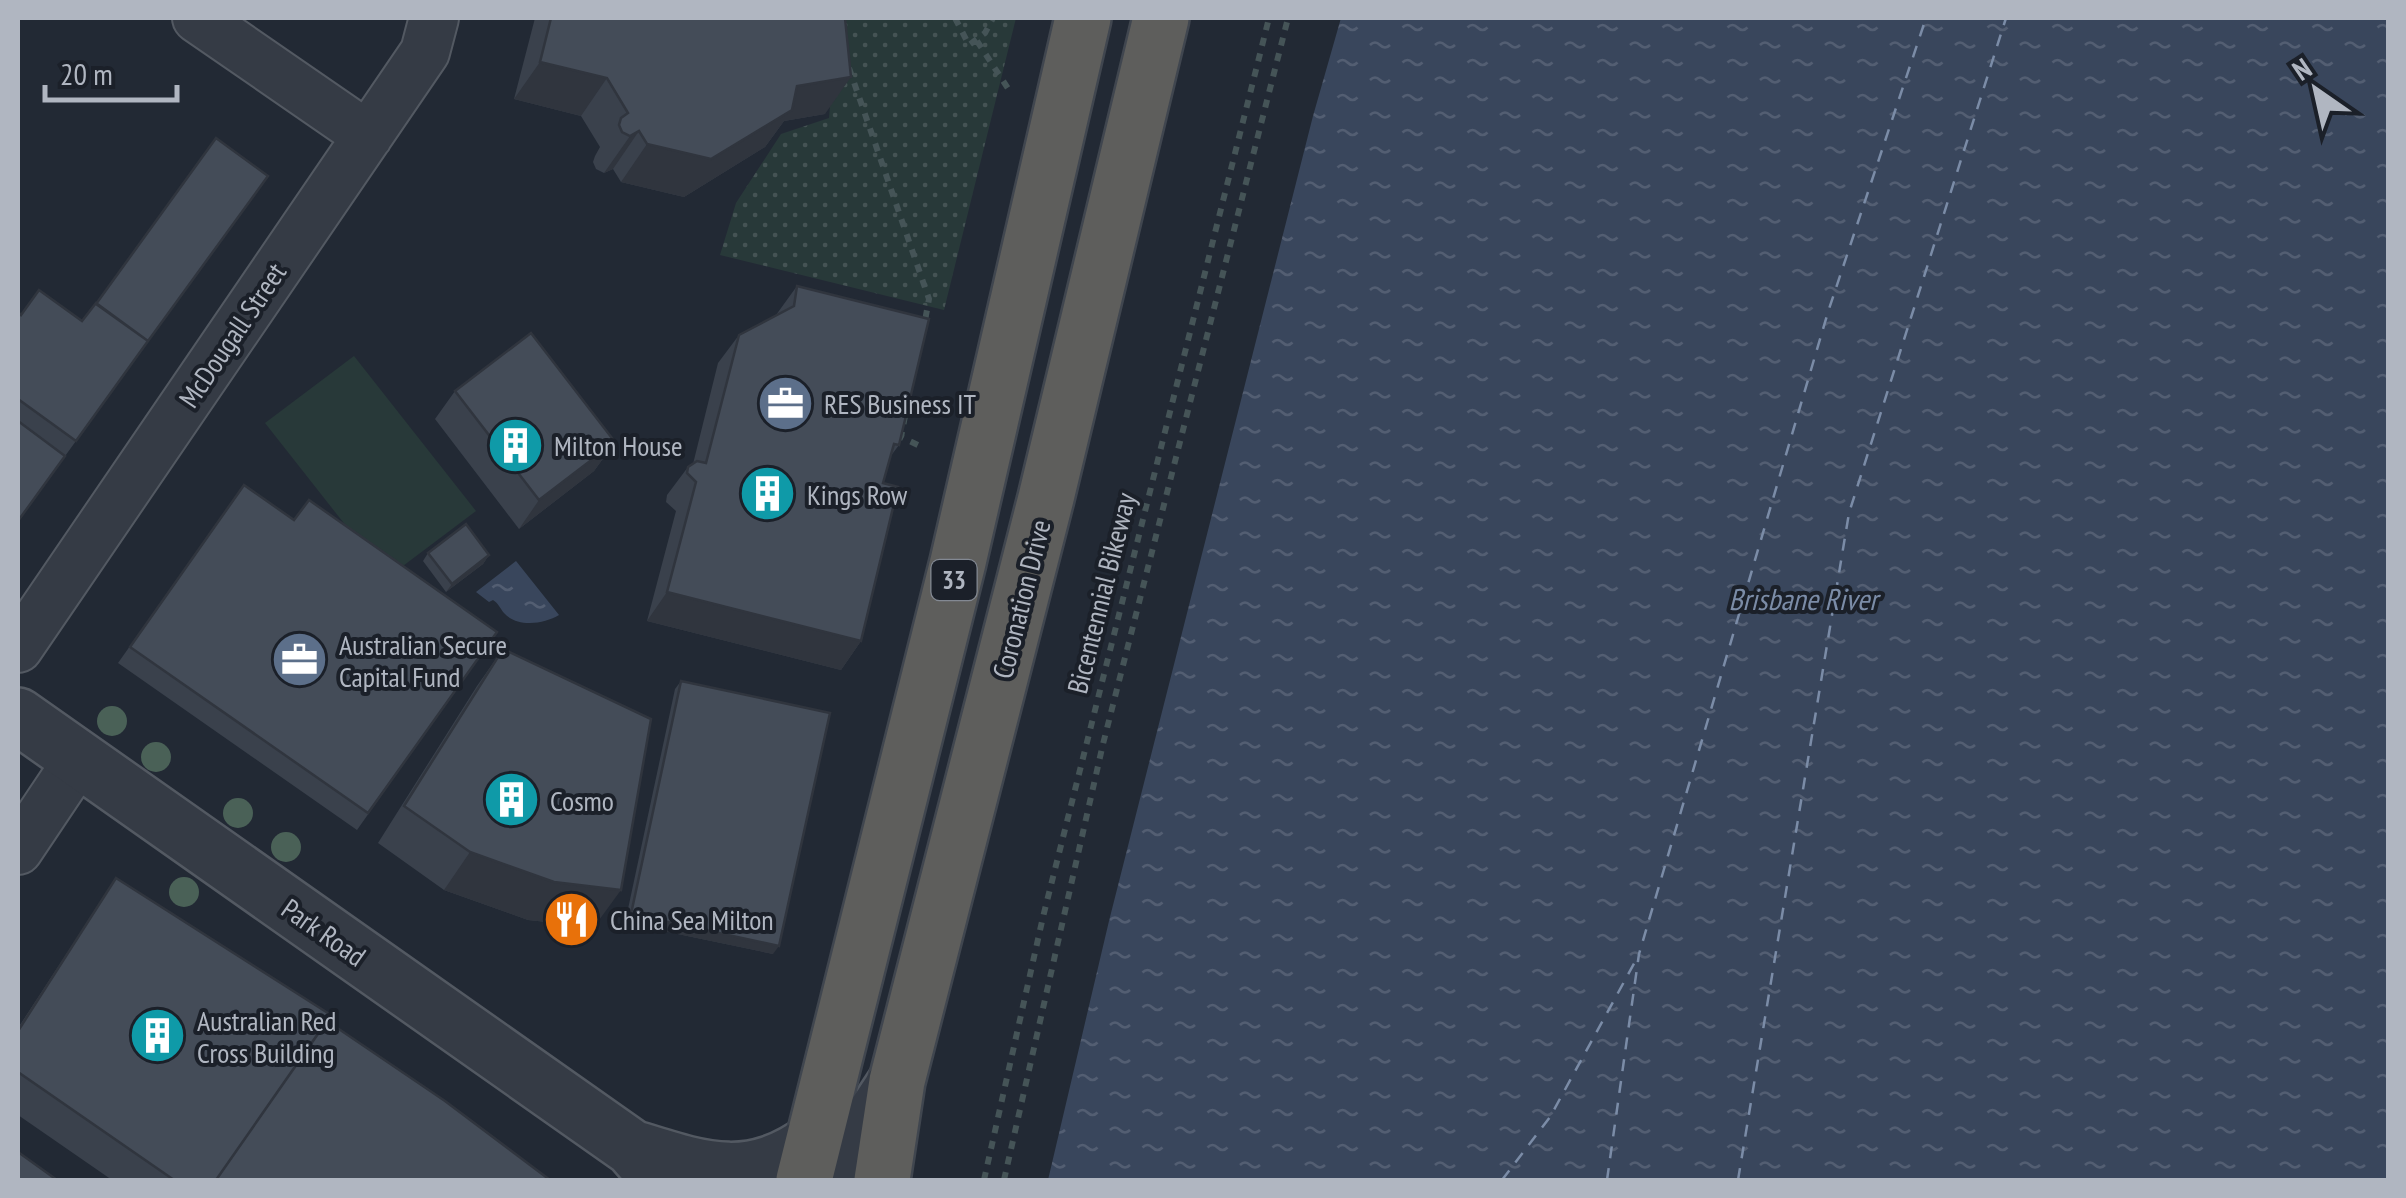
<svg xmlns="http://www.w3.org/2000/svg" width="2406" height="1198" font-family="'PT Sans Narrow',sans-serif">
  <defs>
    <pattern id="green-dots" width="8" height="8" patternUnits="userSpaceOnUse" patternTransform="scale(2.5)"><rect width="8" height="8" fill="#283939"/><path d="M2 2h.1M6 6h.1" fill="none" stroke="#455354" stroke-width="1.8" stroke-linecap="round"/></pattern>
    <pattern id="water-ripples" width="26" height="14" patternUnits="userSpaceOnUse" patternTransform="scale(2.5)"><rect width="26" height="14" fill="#39465c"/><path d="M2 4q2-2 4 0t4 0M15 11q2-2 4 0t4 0" fill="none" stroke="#535e72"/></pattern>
  </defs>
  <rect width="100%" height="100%" fill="#222934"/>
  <path fill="url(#green-dots)" d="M811 18H1016L944 310 720 255 736 203 781 134 829 118 832 82Z"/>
  <path fill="#283939" d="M354 356 476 511 387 578 265 423Z"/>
  <path fill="url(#water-ripples)" d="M1341 18H2388V1180H1048L1109 921 1313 116Z
    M516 561 559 615C544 624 517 628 504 613 500 608 498 603 493 600L489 602 476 592Z"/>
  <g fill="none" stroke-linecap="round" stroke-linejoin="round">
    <path stroke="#7b8ca7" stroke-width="2.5" stroke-dasharray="12 10" stroke-linecap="butt" d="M1502 1180 1550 1117 1636 960
      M1607 1180 1639 954 1828 312 1926 18
      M1738 1180 1849 513 2006 18"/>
    <defs>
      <path id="minor" d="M197 18 368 136
        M18 648 425 52 434 18
        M18 850 79 759"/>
      <path id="tertiary" d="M18 716 632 1148 660 1180
        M632 1148C702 1170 749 1188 815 1140
        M849 1180 868 1125 895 1084"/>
      <path id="trunk" d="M804 1180 958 562 1083 18
        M882 1180 897 1081 1046 498 1161 18"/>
    </defs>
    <use href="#minor" stroke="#535962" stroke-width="52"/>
    <use href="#tertiary" stroke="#535962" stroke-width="60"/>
    <use href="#trunk" stroke="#40464f" stroke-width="60"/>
    <path stroke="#455457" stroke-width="6" stroke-dasharray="8 8" stroke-linecap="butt" d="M955 18 969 45 985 33 993 18
      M977 41 1009 90
      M849 68 929 299 924 326
      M905 416 901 437 922 447
      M984 1180 1043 917 1269 18
      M1004 1180 1103 744 1288 18"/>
    <use href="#minor" stroke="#353b45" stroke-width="48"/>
    <use href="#tertiary" stroke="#353b45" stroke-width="55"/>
    <use href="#trunk" stroke="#5e5e5c" stroke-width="55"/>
  </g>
  <g fill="#4a6157">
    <circle cx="112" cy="721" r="15"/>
    <circle cx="156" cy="757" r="15"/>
    <circle cx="238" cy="813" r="15"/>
    <circle cx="286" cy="847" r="15"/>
    <circle cx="184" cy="892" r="15"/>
  </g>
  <path fill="#3a414c" d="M535 18H845L825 114 784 121 765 147 684 197 621 182 613 169 604 173 596 169 593 162 595 156 600 147 581 116 514 99Z
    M268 176 18 521V312L21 315 82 321Z
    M797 286 899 445 890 457 883 483 861 641 841 670 647 621 676 511 666 502 667 495 688 467 693 464 718 363 739 335 776 315Z
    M455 391 615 442 594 471 519 529 435 419Z
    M244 485 294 520 497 632 357 830 118 663Z
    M428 553 489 555 483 564 446 592 423 561Z
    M503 649 594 927 528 920 444 890 378 843 477 686Z
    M681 681 773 954 625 923 675 689Z
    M116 878 327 1021 550 1180H112L18 1115V1028Z"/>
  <path fill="#30353e" d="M540 62 607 78 581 116 514 99Z
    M851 77 825 114 784 121 765 147 684 197 621 182 647 144 797 86Z
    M639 131 613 169 604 173 630 136Z
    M615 442 594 471 519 529 539 500Z
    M489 555 483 564 446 592 452 584Z
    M667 592 861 641 841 670 647 621Z
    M470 852 621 890 594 927 528 920 444 890Z
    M631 914 779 946 773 954 625 923Z"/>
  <path fill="#444c58" stroke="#30353e" stroke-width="2.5" d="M551 18H845L851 77 797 86 792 110 711 159 647 144 639 131 630 136 622 132 619 125 621 118 628 113 607 78 540 62Z
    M216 138 268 176 143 348 148 341 96 304Z
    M797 286 929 319 899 445 894 444 883 483 898 487 861 641 667 592 696 482 687 473 688 467 697 461 706 463 739 335 794 306Z
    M39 290 82 321 96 303 148 341 76 441 18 399V312L21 315Z
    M531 333 615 442 539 500 455 391Z
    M18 421 65 456 18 521Z
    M244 485 294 520 309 500 497 632 368 813 130 647Z
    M466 524 489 555 452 584 428 553Z
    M503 649 651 719 621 890 554 882 470 852 404 806Z
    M681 681 830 713 779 946 631 914Z
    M116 878 331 1015 216 1180H174L18 1072V1031Z
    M327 1021 445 1101 550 1180H216Z
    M18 1152 57 1180H18Z"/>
  <defs>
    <symbol id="office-disc" viewBox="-11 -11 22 22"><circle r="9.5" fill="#5c6f8a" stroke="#1b2029"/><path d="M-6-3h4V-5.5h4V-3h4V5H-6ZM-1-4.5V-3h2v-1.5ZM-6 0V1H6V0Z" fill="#fff"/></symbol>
    <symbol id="building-disc" viewBox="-11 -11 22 22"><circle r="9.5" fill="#0f9aa8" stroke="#1b2029"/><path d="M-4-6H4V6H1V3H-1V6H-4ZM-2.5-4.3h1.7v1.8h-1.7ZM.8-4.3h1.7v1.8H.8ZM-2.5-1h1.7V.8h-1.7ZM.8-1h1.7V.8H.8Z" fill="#fff"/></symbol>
    <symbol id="restaurant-disc" viewBox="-11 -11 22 22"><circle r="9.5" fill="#e8710a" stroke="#1b2029"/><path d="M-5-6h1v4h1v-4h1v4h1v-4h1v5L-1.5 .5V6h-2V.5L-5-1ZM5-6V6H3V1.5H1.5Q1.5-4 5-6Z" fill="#fff"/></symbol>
  </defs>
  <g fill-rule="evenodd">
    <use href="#office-disc" x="754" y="372" width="63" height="63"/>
    <use href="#building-disc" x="484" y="414" width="63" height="63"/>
    <use href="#building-disc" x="736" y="462" width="63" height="63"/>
    <use href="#office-disc" x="268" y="628" width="63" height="63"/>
    <use href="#building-disc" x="480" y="768" width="63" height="63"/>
    <use href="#restaurant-disc" x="540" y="888" width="63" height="63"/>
    <use href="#building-disc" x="126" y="1004" width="63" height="63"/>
  </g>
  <g text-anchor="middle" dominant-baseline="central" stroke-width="8" stroke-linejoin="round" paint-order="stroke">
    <rect fill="#1b2029" stroke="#838993" stroke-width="2.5" x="931.5" y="560" width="45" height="40" rx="8"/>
    <g font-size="25" font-weight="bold" fill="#b0b6c1">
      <text x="954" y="580">33</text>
    </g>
    <g font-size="28" fill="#b0b6c1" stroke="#1b2029">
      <text transform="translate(232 335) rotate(-56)">McDougall Street</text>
      <text transform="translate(1101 593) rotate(-76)">Bicentennial Bikeway</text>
      <text transform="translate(1021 599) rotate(-76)">Coronation Drive</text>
      <text transform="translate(324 932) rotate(35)">Park Road</text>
    </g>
    <g font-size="28" fill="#b0b6c1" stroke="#1b2029" text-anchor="start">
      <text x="824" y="403">RES Business IT</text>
      <text x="554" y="445">Milton House</text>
      <text x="807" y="494">Kings Row</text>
      <text x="339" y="644">Australian Secure<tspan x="339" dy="32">Capital Fund</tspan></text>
      <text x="550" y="800">Cosmo</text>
      <text x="610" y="919">China Sea Milton</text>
      <text x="197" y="1020">Australian Red<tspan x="197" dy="32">Cross Building</tspan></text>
    </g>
    <g font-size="30" font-style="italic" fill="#7b8ca7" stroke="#1b2029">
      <text x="1803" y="598">Brisbane River</text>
    </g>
  </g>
  <rect width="2406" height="1198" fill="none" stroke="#b0b6c1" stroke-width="40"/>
  <g transform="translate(2316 90) rotate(326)" stroke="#1b2029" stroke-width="8" paint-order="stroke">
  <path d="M0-8L18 38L0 25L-18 38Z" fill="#b0b6c1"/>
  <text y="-15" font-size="28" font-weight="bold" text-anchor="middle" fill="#b0b6c1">N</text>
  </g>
  <path d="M45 85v15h132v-15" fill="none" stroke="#b0b6c1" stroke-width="5"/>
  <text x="60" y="85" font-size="30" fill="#b0b6c1" stroke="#1b2029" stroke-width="8" paint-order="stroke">20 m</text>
</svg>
